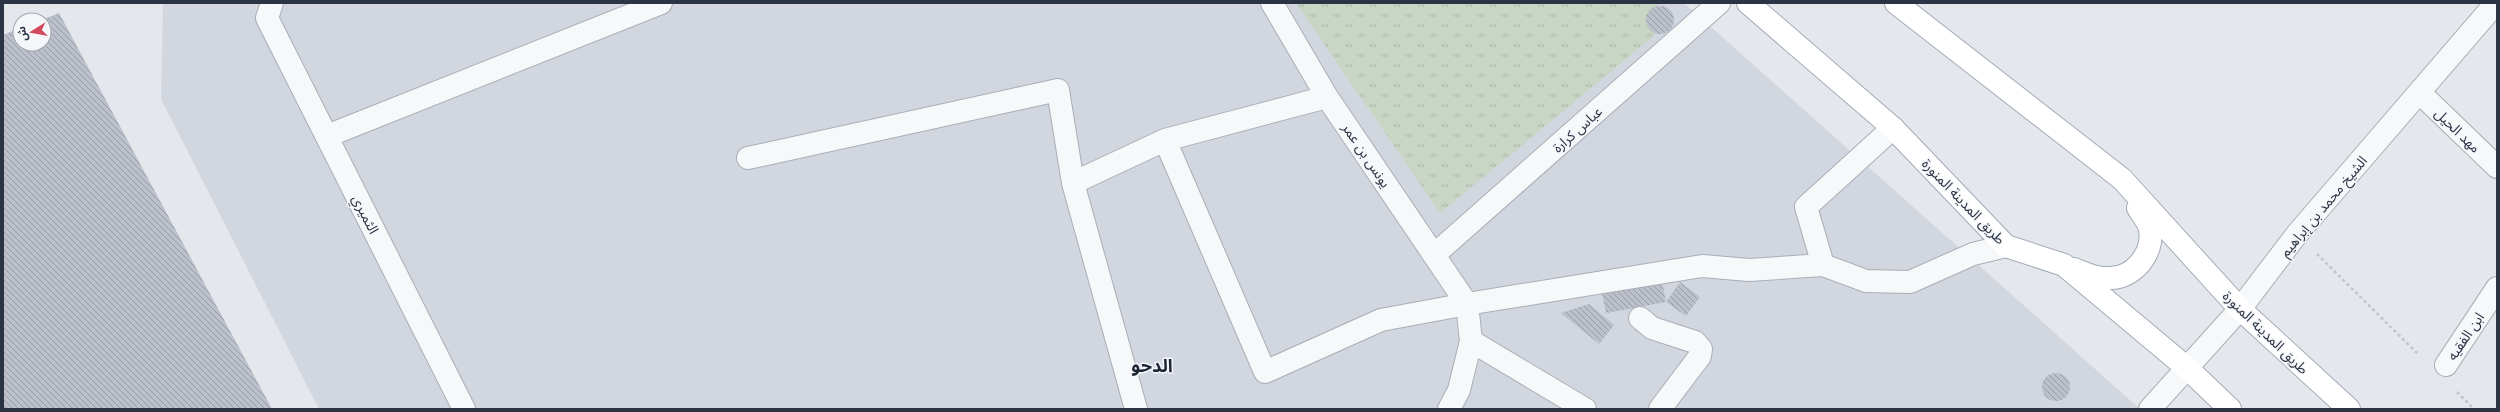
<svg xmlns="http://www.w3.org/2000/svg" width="2500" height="412" font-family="'Open Sans','Noto Sans Arabic',sans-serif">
  <defs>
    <pattern id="grass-tufts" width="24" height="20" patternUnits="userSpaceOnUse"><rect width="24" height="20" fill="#c9d6c5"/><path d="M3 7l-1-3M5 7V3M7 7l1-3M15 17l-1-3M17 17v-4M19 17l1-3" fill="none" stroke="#adb8ab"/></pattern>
    <pattern id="building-back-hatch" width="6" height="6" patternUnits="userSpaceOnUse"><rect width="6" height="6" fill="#bbc0ca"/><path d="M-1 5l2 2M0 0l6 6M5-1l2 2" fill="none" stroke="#989da6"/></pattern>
  </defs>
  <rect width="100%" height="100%" fill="#e4e7ec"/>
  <path fill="#d2d6de" d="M163 3H1684L2140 409H319L161 99Z"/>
  <path fill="url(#grass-tufts)" d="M1296 3H1658L1655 35 1440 213Z"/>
  <path fill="url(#building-back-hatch)" d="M1646 20a14 14 0 1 1 28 0a14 14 0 1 1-28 0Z
    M59 13 272 409H3V35L20 28V44H44V19Z
    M1662 281 1666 302 1606 313 1602 292Z
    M1680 282 1700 297 1686 316 1666 302Z
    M1589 304 1614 325 1599 344 1561 313Z
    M2042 387a14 14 0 1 1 28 0a14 14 0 1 1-28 0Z"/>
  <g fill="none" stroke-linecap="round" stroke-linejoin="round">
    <defs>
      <path id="pedestrian" d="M1272 3 1327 97 1467 304 1471 341 1459 390 1449 409
        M1165 140 1265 372 1381 320 1467 304 1702 266 1749 270 1823 265 1866 281 1910 282 1973 254 2006 246
        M748 158 1058 90 1073 183 1136 409
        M1073 183 1165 140 1327 97
        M1434 255 1719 3
        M1823 265 1806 207 1893 128
        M1640 318 1652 328 1695 342 1701 349 1700 356 1660 409
        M1471 341 1585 409"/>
      <path id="minor" d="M272 3 267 18 464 409
        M2420 93 2497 167
        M327 136 661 3
        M2446 365 2497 288
        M2150 409 2240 309 2297 234 2496 3"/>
      <path id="primary" d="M1748 3 1893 128 2006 246 2064 265 2187 368 2230 409
        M1896 3 2122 179 2240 309 2349 409
        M2074 269C2086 274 2097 279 2110 278 2134 278 2154 253 2150 230 2149 223 2142 214 2138 208"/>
    </defs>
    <use href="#pedestrian" stroke="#a9aeb7" stroke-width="24"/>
    <use href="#minor" stroke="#a9aeb7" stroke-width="24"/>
    <use href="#primary" stroke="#a3abb8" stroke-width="24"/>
    <path stroke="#c2c5cb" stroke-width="2.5" stroke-dasharray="3 3" stroke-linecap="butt" d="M2317 254 2419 355
      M2457 392 2474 409"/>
    <use href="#pedestrian" stroke="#f7f8fa" stroke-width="22"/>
    <use href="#minor" stroke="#f7f8fa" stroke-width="22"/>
    <use href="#primary" stroke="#fff" stroke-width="22"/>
  </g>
  <g text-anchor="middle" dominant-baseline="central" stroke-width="3" stroke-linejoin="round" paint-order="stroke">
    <g font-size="14" fill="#2b3445" stroke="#f4f6f9">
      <text transform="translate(1577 129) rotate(-42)">عباس كرارة</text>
      <text transform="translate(2458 130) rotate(44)">مهد الحيل</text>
      <text transform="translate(1367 155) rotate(56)">يونس بن عمر</text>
      <text transform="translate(1964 201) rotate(46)">طريق المدينة المنورة</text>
      <text transform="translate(2323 206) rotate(-50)">الشيخ محمد بن إبراهيم</text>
      <text transform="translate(366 214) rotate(63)">الثميري</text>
      <text transform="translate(2266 332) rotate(44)">طريق المدينة المنورة</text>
      <text transform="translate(2465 336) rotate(-56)">ابن الفقيه</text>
    </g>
    <g font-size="18" font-weight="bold" fill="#1d2536" stroke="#f4f6f9">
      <text x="1152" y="365">الدحو</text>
    </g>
  </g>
  <rect width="2500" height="412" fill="none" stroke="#2b3445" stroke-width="8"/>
  <g transform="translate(32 32) rotate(259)"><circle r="19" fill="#f4f6f9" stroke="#a4a8b1"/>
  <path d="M0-3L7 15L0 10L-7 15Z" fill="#d1495b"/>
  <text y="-6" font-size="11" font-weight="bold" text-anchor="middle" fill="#2b3445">ش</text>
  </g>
</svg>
